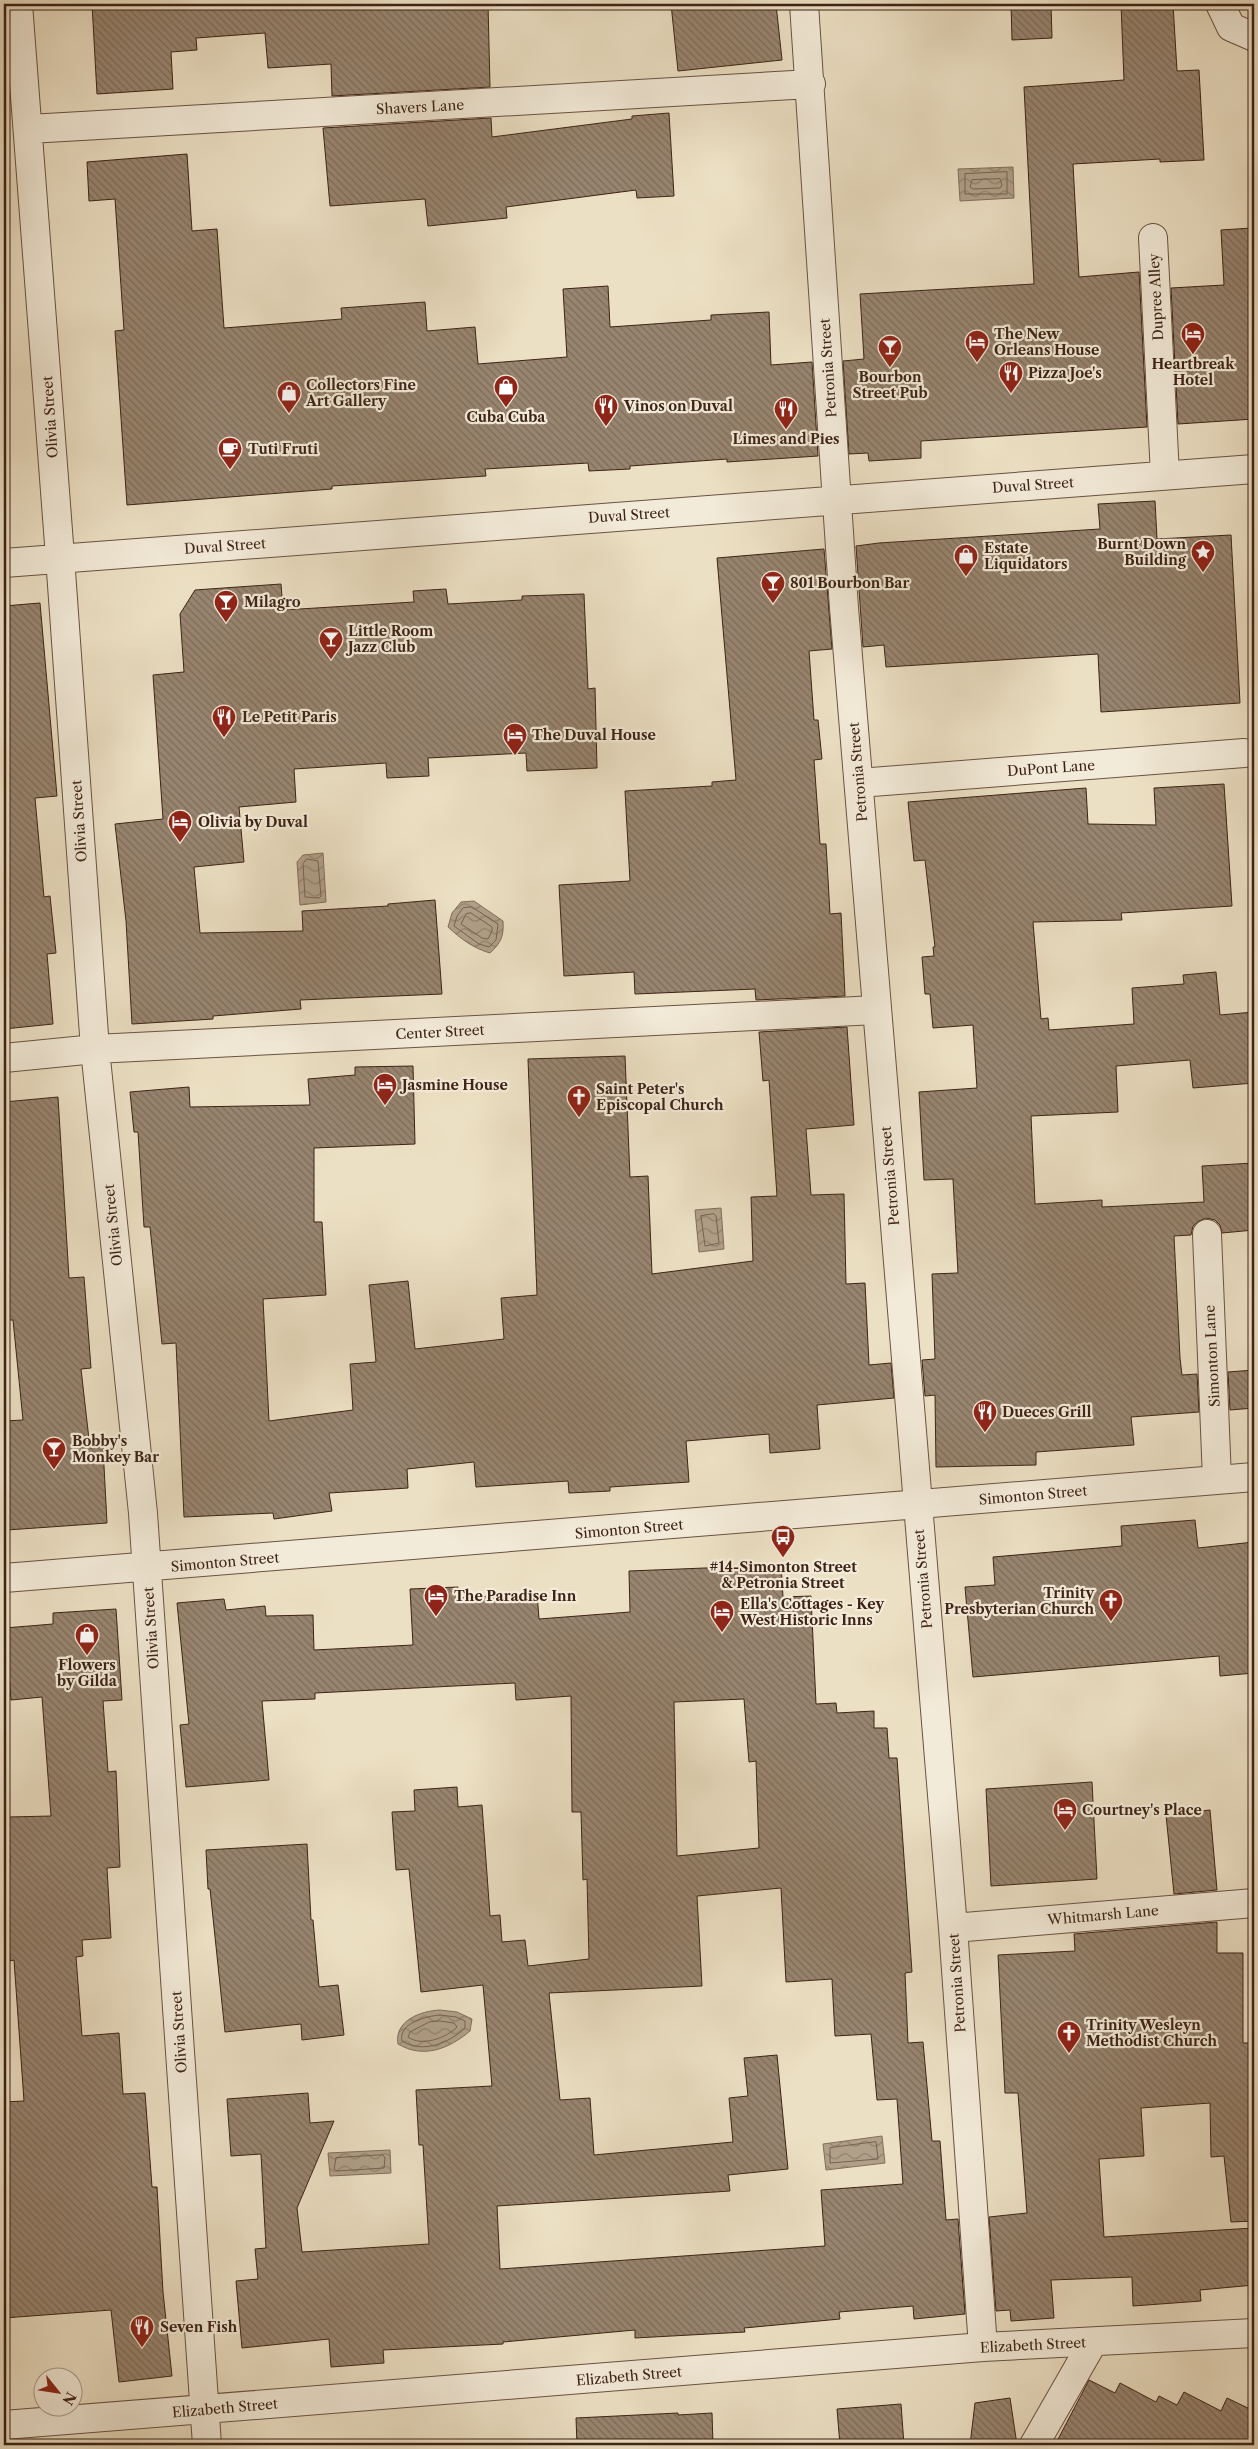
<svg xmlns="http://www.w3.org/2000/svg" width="1258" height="2449" font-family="'Libre Caslon Text',serif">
  <defs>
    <pattern id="water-waves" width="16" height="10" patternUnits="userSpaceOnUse" patternTransform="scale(1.25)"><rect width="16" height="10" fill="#b0a089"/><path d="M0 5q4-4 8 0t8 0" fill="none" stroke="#90826f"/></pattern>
    <pattern id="building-back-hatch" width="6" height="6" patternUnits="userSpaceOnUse" patternTransform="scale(1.25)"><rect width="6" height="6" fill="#988570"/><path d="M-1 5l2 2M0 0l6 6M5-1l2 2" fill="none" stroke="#7d6c5b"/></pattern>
  </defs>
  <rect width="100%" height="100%" fill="#ece0c4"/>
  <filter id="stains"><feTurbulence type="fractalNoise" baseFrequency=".004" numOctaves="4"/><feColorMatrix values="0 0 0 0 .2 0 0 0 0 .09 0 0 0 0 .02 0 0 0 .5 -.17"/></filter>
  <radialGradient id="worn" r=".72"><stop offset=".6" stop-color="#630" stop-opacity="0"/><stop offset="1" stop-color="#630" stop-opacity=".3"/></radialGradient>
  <path fill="url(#water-waves)" stroke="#826e5b" d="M1013 167 1014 198 960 201 958 169Z
    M323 853 326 902 300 905 297 862 303 855Z
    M474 901 503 921C504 936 501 943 490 953 473 948 461 939 448 927L452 913 461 902Z
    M721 1208 724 1249 699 1252 695 1210Z
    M440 2010 457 2012 472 2019 470 2031C449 2049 423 2059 398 2044 394 2021 420 2011 440 2010Z
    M882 2136 885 2163 826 2170 823 2144Z
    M390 2150 391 2173 330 2176 328 2153Z"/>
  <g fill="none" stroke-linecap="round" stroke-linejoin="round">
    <path stroke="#766250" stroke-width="1" d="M1007 172V194H965V174Z
      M1000 179 1002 185 1000 188 973 189 970 187 972 180Z
      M307 859 318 861 321 896 319 898 305 897 303 864Z
      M472 907 498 924 496 940 489 947 479 944 454 926 457 916 463 908Z
      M471 913 492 927V931L488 939 482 938 461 924 466 914Z
      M714 1214 716 1216 719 1243 705 1246 701 1216Z
      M440 2015 456 2017 465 2021V2028C449 2043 423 2054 402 2041 398 2023 427 2016 440 2015Z
      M440 2021 454 2023 457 2027C446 2038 422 2047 408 2037L410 2032 429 2022Z
      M876 2142 878 2159 830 2163V2148Z
      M383 2155 385 2158 384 2168 337 2171 334 2169 336 2158Z"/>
  </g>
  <path fill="url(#building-back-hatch)" stroke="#3d2316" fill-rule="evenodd" d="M92 4H488L490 87 332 96 331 64 268 68 265 33 196 38 197 50 171 52 173 89 97 94Z
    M671 4H776L782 60 678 71Z
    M1011 4H1051L1052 38 1012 40Z
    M1121 4H1173L1177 71 1199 70 1204 160 1160 162V159L1073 164 1079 277 1139 272 1147 427 921 441V458L869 461 868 453 849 454 843 361 864 359 860 294 1034 284 1024 87 1124 80Z
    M669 113 674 196 637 198 636 190 506 207 507 218 428 226 425 199 330 206 323 128 491 118 492 137 632 119V116Z
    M187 154 192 231 217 229 224 328 342 319 341 308 425 302 427 331 475 327 478 364 567 357 563 289 608 286 610 327 711 320V315L769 312 771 365 812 362 818 456 727 462V459L630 466V469L589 471 588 463 485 469 486 476 332 486V489L127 505 115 331 124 330 115 199 89 201 87 162Z
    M1252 228 1254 419 1178 424 1171 288 1224 285 1221 230Z
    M1155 501 1157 539 1231 535 1240 703 1101 712 1098 654 886 667 884 645 863 647 856 546 879 543 1100 529 1098 504Z
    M824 549 832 649 809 651 814 720H818L822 759 814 760 820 844H826L830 914 841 913 845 996 756 1000 755 989 635 994 634 972 564 976 559 885 630 881 625 791 712 786V782L736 780 717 558Z
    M281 584 283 610 414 602 413 591 446 589 448 604 522 600V596L584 594 588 689 595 688 597 768 527 771 526 753 428 758 429 776 387 778 386 763 294 769 296 802 239 807 244 862 194 867 200 933 303 931 302 911 388 906V904L435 900 442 994 300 1000 301 1009 213 1016V1019L132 1024 126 921 115 824 163 819 153 675 184 672 180 614 195 590Z
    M40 603 57 796 35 798 44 897 50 896 56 953 47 954 53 1024 4 1029V606Z
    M1224 784 1232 906 1121 913 1122 920 1033 922 1041 1019 1048 1018 1049 1030 1134 1024 1132 988 1184 984 1183 975 1216 972 1220 1015 1254 1012V1083L1193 1088 1190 1060 1116 1066 1118 1112 1031 1116 1035 1204 1102 1200V1207L1204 1202 1202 1166 1254 1163V1230L1222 1233 1220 1225 1215 1220 1206 1218 1199 1221 1193 1226 1191 1235 1174 1236 1180 1358 1182 1375 1197 1374 1199 1412 1131 1417 1134 1445 1036 1452V1465L936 1467 935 1395 925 1396 922 1360 935 1359 932 1274 958 1273 953 1179 924 1180 919 1092 977 1088 973 1025 933 1028 930 994H925L922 957 934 956 933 947H935L925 860 914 861 908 802 1086 788 1088 824 1156 825 1154 788Z
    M847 1027 854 1125 806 1129 811 1195 844 1194 846 1284 865 1283 869 1365 891 1363 894 1398 817 1405 820 1449 770 1453 769 1434 686 1441 689 1482 610 1487V1491L569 1493 568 1481 476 1487 474 1462 407 1469 408 1488 329 1493 332 1511 274 1519 273 1513 184 1517 176 1343 162 1344 150 1227H144L138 1132H134L130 1092 189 1087 190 1107 310 1105 308 1079 355 1075V1067L413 1066 415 1144 314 1148V1222H322L326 1295 263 1299 269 1421 353 1410 350 1364 376 1362 369 1285 408 1281 415 1349 504 1339 501 1298 537 1295 528 1059 625 1056 630 1177 648 1176 652 1274 753 1261 751 1197 777 1196 769 1080 763 1081 759 1032Z
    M58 1097 69 1278 84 1277 91 1368 81 1369 90 1448 103 1447 107 1523 7 1530 4 1421 23 1420 13 1320H4V1102Z
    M1254 1370V1408L1230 1410 1228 1372Z
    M1195 1520 1198 1548 1254 1542V1673L1220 1676 1219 1656 973 1677 965 1587 995 1585 993 1557 1122 1546 1121 1526Z
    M781 1565 783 1597 811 1596 816 1704 836 1703 837 1713 874 1711V1728H887L889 1758H897L912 1972 905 1973 908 2043 923 2042 932 2141H940L946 2220 958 2219 965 2314 914 2319 913 2306 839 2312 840 2319 744 2328 745 2332 635 2338V2330L503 2342V2344L383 2350 384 2363 331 2367 329 2339 242 2348 236 2281 258 2279 255 2249 266 2248 261 2154 231 2156 227 2099 308 2093 310 2123 334 2121 297 2208 302 2252 429 2244 423 2145H419L416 2090 492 2086 483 1985 421 1992 409 1869 396 1870 392 1812 415 1811 414 1790 457 1787 458 1807 482 1805 490 1916 500 1915 502 1942 525 1940 528 1966 589 1959 587 1879 583 1880 581 1812H572L571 1696 516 1700 515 1683 315 1693V1699L262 1701 269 1780 186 1787 180 1725 189 1724 177 1603 224 1599 226 1610 265 1606 266 1616 313 1615 314 1650 413 1645 410 1589 458 1587 459 1598 537 1593 539 1619 630 1612 629 1571ZM744 1699 749 1762 756 1761 759 1848 677 1856 674 1702ZM781 1888 786 1982 832 1979 835 2036 871 2034 877 2100 897 2099 903 2184 821 2190 825 2246 500 2269 497 2206 730 2191 728 2175 788 2169 777 2055 744 2058 748 2096 729 2098 733 2142 594 2155 590 2098 560 2100 549 1993 702 1986 697 1896Z
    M116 1609 122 1700 103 1701 108 1772 116 1771 120 1867 107 1868 111 1938 82 1940 83 1956 76 1957 82 2036 119 2033 123 2094 145 2093 152 2187H157L163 2292 172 2376 119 2382 111 2310 4 2318V2212L9 2211 4 2102 24 2101 14 1960 10 1961 9 1940H4V1863H10L8 1817 51 1816 42 1697 11 1700 5 1628 53 1624V1613Z
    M1092 1782 1097 1879 991 1886 986 1789Z
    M1210 1810 1217 1890 1174 1894 1166 1815Z
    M307 1844 311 1920H313L319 1987 338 1985 344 2035 302 2040 301 2024 225 2032 210 1889H208L206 1850Z
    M1217 1922V1953H1243V2043H1254V2221L1231 2222 1224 2156 1211 2157 1210 2103 1141 2108 1144 2156 1099 2159 1104 2237 1254 2228V2285L1200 2290 1201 2301 1133 2306 1132 2277 1051 2280 1054 2318 1011 2321 1010 2310 996 2311 989 2217 1027 2213 1018 2093H1005L998 1955 1075 1951 1074 1934Z
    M1089 2380 1115 2393 1120 2383 1156 2402 1159 2396 1177 2405 1184 2392 1221 2411 1227 2398 1254 2411V2445H1055Z
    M1010 2398 1017 2445H970L975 2403Z
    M901 2404 904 2445H840L837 2409Z
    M678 2413V2415L712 2413 713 2445H577L576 2418Z"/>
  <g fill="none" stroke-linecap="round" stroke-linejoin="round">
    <defs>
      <path id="minor" d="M18 4 60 557 95 1049 143 1513 207 2445
        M804 4 844 608 953 1928 983 2347
        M1220 4 1231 27 1254 37
        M29 129 811 84
        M1153 238 1165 475
        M4 563 1254 469
        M859 783 1244 753
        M4 1058 95 1049 876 1010
        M1207 1234 1217 1479
        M4 1578 1254 1477
        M953 1928 1254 1903
        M4 2425 983 2347 1254 2333
        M1034 2445 1093 2342"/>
    </defs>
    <use href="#minor" stroke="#695242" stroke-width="30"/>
    <use href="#minor" stroke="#f3ebd9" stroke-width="28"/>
  </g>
  <defs>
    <symbol id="hotel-pin" viewBox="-11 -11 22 30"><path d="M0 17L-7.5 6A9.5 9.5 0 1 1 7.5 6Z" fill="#8f2418" stroke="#f3ebd9"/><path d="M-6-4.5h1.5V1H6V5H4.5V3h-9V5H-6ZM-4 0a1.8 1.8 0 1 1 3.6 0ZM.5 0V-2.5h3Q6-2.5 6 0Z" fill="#fff"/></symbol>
    <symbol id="bar-pin" viewBox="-11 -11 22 30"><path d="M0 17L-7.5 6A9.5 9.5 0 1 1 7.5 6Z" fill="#8f2418" stroke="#f3ebd9"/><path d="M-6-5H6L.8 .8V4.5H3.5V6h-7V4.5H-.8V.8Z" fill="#fff"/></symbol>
    <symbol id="restaurant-pin" viewBox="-11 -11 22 30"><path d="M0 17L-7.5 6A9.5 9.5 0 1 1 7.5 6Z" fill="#8f2418" stroke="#f3ebd9"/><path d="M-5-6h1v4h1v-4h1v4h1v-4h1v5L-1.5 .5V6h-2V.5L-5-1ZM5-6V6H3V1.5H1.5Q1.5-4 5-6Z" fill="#fff"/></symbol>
    <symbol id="shop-pin" viewBox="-11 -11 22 30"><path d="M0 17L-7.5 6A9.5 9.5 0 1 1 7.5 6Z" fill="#8f2418" stroke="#f3ebd9"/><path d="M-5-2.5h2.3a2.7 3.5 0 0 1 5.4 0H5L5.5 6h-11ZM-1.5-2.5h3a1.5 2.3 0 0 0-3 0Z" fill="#fff"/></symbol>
    <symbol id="cafe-pin" viewBox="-11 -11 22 30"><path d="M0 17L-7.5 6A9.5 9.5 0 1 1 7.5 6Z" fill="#8f2418" stroke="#f3ebd9"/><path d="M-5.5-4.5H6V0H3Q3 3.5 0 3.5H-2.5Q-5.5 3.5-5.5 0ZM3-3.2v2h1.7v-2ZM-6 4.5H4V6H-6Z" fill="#fff"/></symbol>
    <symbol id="sight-pin" viewBox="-11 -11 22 30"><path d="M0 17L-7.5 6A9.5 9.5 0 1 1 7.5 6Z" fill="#8f2418" stroke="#f3ebd9"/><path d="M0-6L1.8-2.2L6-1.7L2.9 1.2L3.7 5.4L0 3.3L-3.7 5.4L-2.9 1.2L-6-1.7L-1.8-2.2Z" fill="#fff"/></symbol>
    <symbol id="church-pin" viewBox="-11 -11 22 30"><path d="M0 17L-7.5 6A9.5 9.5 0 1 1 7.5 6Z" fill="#8f2418" stroke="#f3ebd9"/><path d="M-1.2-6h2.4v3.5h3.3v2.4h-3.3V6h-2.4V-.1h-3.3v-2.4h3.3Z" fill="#fff"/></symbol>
    <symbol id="bus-pin" viewBox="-11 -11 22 30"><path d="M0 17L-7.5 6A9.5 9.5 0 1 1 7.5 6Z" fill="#8f2418" stroke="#f3ebd9"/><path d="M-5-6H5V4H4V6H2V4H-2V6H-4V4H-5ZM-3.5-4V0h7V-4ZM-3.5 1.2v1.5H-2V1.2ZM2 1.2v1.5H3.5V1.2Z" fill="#fff"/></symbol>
  </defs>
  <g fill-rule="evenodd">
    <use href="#hotel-pin" x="1179" y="320" width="28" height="38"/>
    <use href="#hotel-pin" x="963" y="328" width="28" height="38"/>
    <use href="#bar-pin" x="876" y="333" width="28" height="38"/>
    <use href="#restaurant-pin" x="997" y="359" width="28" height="38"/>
    <use href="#shop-pin" x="492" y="373" width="28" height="38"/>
    <use href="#shop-pin" x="275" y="379" width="28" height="38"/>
    <use href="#restaurant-pin" x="592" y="392" width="28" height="38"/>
    <use href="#restaurant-pin" x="772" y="395" width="28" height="38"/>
    <use href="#cafe-pin" x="216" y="435" width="28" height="38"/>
    <use href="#sight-pin" x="1189" y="538" width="28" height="38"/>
    <use href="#shop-pin" x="952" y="542" width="28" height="38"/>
    <use href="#bar-pin" x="759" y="569" width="28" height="38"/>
    <use href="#bar-pin" x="212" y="588" width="28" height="38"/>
    <use href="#bar-pin" x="317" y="625" width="28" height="38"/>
    <use href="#restaurant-pin" x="210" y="703" width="28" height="38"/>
    <use href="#hotel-pin" x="501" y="721" width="28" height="38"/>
    <use href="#hotel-pin" x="166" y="808" width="28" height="38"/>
    <use href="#hotel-pin" x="371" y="1071" width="28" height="38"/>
    <use href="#church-pin" x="565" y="1083" width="28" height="38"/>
    <use href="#restaurant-pin" x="971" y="1398" width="28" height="38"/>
    <use href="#bar-pin" x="40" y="1435" width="28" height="38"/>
    <use href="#bus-pin" x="769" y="1523" width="28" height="38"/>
    <use href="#hotel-pin" x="422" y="1582" width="28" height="38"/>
    <use href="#church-pin" x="1097" y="1587" width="28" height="38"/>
    <use href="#hotel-pin" x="708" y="1598" width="28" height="38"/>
    <use href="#shop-pin" x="73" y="1621" width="28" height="38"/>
    <use href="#hotel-pin" x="1051" y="1796" width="28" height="38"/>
    <use href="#church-pin" x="1055" y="2019" width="28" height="38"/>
    <use href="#restaurant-pin" x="128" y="2313" width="28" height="38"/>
  </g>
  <g text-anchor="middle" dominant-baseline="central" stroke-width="4.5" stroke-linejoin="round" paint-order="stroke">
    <g font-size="14" fill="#3d2316" stroke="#f3ebd9">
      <text transform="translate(420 107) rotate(-3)">Shavers Lane</text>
      <text transform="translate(1156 297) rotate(-93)">Dupree Alley</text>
      <text transform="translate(828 368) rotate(-94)">Petronia Street</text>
      <text transform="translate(50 417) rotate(-94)">Olivia Street</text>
      <text transform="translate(1033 485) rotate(-4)">Duval Street</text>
      <text transform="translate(629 515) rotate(-4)">Duval Street</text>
      <text transform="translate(225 546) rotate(-4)">Duval Street</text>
      <text transform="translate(1051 768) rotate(-4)">DuPont Lane</text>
      <text transform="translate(858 772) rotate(-95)">Petronia Street</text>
      <text transform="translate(79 821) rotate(-94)">Olivia Street</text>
      <text transform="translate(440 1032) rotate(-3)">Center Street</text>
      <text transform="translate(890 1176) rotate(-95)">Petronia Street</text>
      <text transform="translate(113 1225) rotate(-96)">Olivia Street</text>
      <text transform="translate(1212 1356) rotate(-93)">Simonton Lane</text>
      <text transform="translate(1033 1495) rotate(-5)">Simonton Street</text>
      <text transform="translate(629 1529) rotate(-5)">Simonton Street</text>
      <text transform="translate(225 1562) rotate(-5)">Simonton Street</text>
      <text transform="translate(923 1579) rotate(-95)">Petronia Street</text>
      <text transform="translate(151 1628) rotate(-94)">Olivia Street</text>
      <text transform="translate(1103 1915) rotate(-5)">Whitmarsh Lane</text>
      <text transform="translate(957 1983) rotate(-94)">Petronia Street</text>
      <text transform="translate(179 2032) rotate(-94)">Olivia Street</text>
      <text transform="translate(1033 2345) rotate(-3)">Elizabeth Street</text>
      <text transform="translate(629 2376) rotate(-5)">Elizabeth Street</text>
      <text transform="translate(225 2408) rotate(-5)">Elizabeth Street</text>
    </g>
    <g font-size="14" font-weight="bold" fill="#3d2316" stroke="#f3ebd9" text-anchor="start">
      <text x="994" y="334">The New<tspan x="994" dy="16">Orleans House</tspan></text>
      <text x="1193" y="364" text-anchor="middle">Heartbreak<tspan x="1193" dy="16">Hotel</tspan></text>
      <text x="1028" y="373">Pizza Joe's</text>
      <text x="890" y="377" text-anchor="middle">Bourbon<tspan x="890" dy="16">Street Pub</tspan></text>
      <text x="306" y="385">Collectors Fine<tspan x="306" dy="16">Art Gallery</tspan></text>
      <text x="624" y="406">Vinos on Duval</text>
      <text x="506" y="417" text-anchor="middle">Cuba Cuba</text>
      <text x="786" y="439" text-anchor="middle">Limes and Pies</text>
      <text x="248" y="449">Tuti Fruti</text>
      <text x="1186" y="544" text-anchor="end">Burnt Down<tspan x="1186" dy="16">Building</tspan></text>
      <text x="984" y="548">Estate<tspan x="984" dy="16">Liquidators</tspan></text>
      <text x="790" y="583">801 Bourbon Bar</text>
      <text x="244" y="602">Milagro</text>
      <text x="348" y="631">Little Room<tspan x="348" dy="16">Jazz Club</tspan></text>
      <text x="242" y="717">Le Petit Paris</text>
      <text x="532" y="735">The Duval House</text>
      <text x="198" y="822">Olivia by Duval</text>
      <text x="402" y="1085">Jasmine House</text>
      <text x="596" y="1089">Saint Peter's<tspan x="596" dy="16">Episcopal Church</tspan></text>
      <text x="1002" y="1412">Dueces Grill</text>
      <text x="72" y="1441">Bobby's<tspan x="72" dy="16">Monkey Bar</tspan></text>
      <text x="783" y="1567" text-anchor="middle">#14-Simonton Street<tspan x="783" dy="16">&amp; Petronia Street</tspan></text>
      <text x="1094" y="1593" text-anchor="end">Trinity<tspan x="1094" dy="16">Presbyterian Church</tspan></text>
      <text x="454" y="1596">The Paradise Inn</text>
      <text x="740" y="1604">Ella's Cottages - Key<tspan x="740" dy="16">West Historic Inns</tspan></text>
      <text x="87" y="1665" text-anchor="middle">Flowers<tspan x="87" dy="16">by Gilda</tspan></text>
      <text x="1082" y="1810">Courtney's Place</text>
      <text x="1086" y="2025">Trinity Wesleyn<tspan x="1086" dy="16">Methodist Church</tspan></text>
      <text x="160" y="2327">Seven Fish</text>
    </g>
  </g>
  <rect width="1258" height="2449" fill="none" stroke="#ece0c4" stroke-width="20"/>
  <rect x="5" y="5" width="1248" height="2439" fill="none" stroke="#3d2316" stroke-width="2.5"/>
  <rect x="10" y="10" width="1238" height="2429" fill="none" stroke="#3d2316"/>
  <g transform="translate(58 2392) rotate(120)"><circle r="24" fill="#f3ebd9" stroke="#aa9b8b"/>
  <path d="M0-4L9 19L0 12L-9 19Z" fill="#8f2418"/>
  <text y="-8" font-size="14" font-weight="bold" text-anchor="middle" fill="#3d2316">N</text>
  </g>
  <rect width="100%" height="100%" filter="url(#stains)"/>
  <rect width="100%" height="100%" fill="url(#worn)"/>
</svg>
